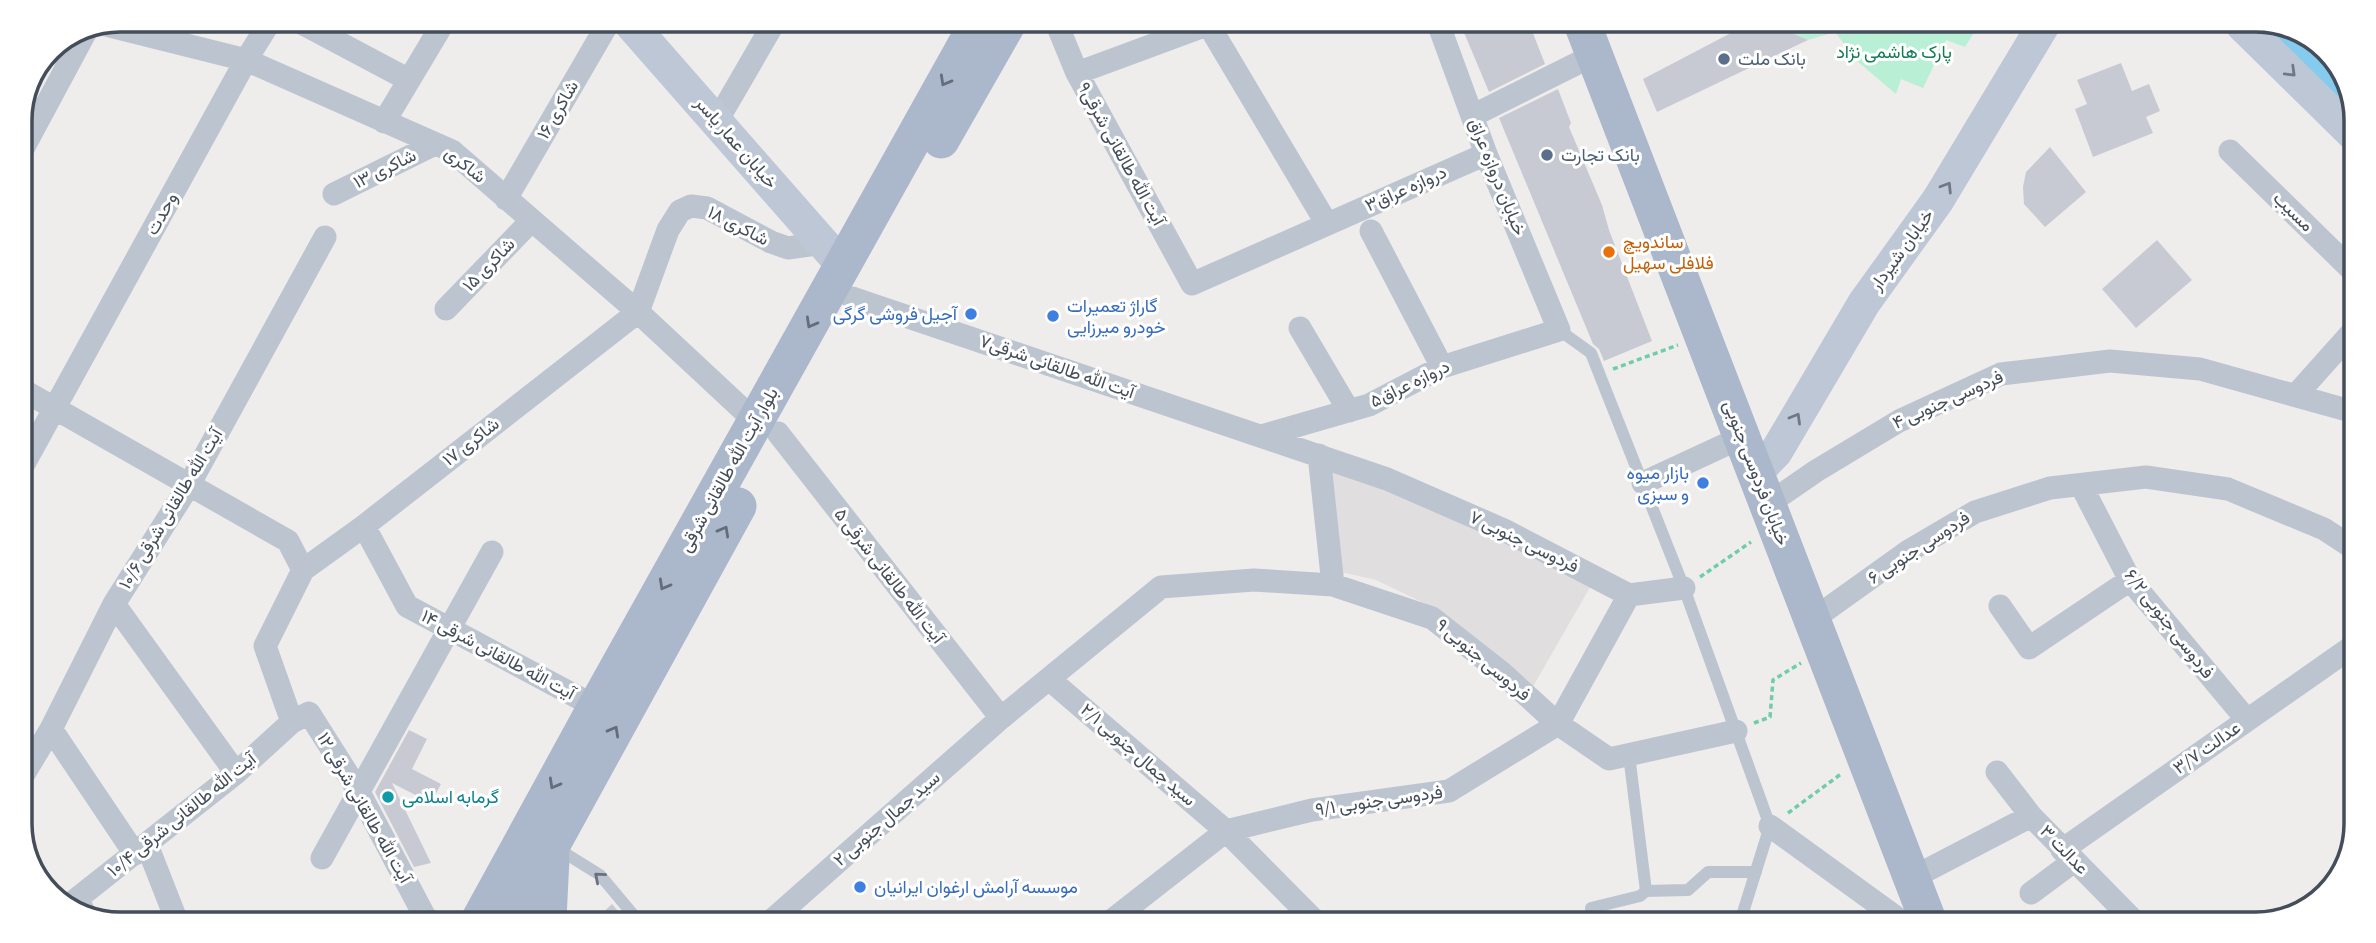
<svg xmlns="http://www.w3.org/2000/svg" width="2376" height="943" font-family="'Source Sans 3',Vazirmatn,sans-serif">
  <rect width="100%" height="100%" fill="#efecec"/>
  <path fill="#e0dede" d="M48 51 56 54 19 122V113Z
    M1331 466 1420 500 1593 582 1531 690 1463 628 1426 604 1376 580 1341 572Z"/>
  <path fill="#b9efd4" d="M1769 23 1979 24 1965 47 1946 40 1923 88 1901 79 1896 94 1857 61 1835 32 1808 40Z"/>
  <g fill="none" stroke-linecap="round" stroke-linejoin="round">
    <path stroke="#85cbed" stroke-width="21" d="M2274 25 2353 103"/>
  </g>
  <path fill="#c8cad3" d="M1460 23H1529L1545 64 1489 92Z
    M1750 23H1769L1808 40 1657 112 1643 79Z
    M2121 63 2132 91 2149 84 2160 111 2146 117 2153 133 2093 157 2075 109 2087 104 2077 80Z
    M1558 89 1571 123 1569 127 1602 205 1609 230 1652 341 1604 361 1599 349 1593 344 1499 118Z
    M2050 147 2086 192 2045 227 2024 204 2023 187 2026 172Z
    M2157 240 2192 280 2136 328 2102 289Z
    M409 730 427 739 412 769 441 784 431 803 392 783 431 863 414 867 375 792Z
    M612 904 625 919 595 920Z"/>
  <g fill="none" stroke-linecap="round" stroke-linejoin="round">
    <path stroke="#70cdaa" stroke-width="3.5" stroke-dasharray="5 3.5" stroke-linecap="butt" d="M1613 369 1678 345
      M1700 577 1751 542
      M1754 723 1770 717 1773 680 1801 663
      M1788 813 1841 774
      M1984 923 1996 917"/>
    <path stroke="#bcc5cf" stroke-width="12" d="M1559 330 1591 353 1684 588 1770 826 1740 922
      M1629 755 1646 891
      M555 847 600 875 636 918 634 920
      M1591 908 1640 896 1646 891 1688 890 1708 872H1756"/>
    <path stroke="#bcc5cf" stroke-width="23" d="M296 20 409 80
      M1056 22 1077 73 1192 284 1486 154
      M1208 24 1327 224
      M106 25 246 60 452 151 638 312 756 422
      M1077 73 1215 22
      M1472 116 1594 55
      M717 121 775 21
      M384 122 445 20
      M2230 151 2355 273
      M19 156 85 33
      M334 194 435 144
      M506 199 610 20
      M1371 231 1442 367
      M852 298 1387 479 1504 530 1629 595 1684 588
      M446 309 531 221
      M1300 328 1349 411
      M19 388 288 541 303 570 265 646 292 722
      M2296 395 2355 329
      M778 433 1001 718
      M1261 436 1369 405 1442 367 1559 330 1486 154 1438 23
      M1319 455 1333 585
      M19 473 246 60 271 20
      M1643 483 1742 437
      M2081 485 2130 580 2247 720
      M1768 504 1816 471 1899 421 2001 374 2110 361 2200 369 2354 412
      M364 526 407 606 596 707
      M303 570 364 526 638 312 668 230 680 211 691 206 707 208 771 242 788 248 823 243
      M114 604 236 773
      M2000 606 2029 648 2130 580
      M1812 620 1907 552 1975 512 2050 488 2146 477 2228 489 2324 529 2353 548
      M1049 679 1226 831 1315 921
      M51 729 135 854
      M1997 772 2031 816 2136 923
      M19 782 51 729 114 604 189 485 325 237
      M1770 826 1904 923
      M147 845 176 919
      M2062 850 2353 646
      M322 858 492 552
      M1912 878 2031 816
      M2031 893 2074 861
      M78 898 86 918
      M69 905 236 773 292 722 309 713 359 792 425 917 428 919
      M772 920 1001 718 1161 587 1254 580 1333 585 1432 618 1501 672 1558 724 1609 759 1736 731
      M1111 921 1226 831 1312 810 1449 791 1558 724 1629 595"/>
    <path stroke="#bec7d6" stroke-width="33" d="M628 21 843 266
      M2242 25 2356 137
      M1756 473 1776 452 1864 303 1938 200 2044 24"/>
    <path stroke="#abb8cc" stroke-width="37" d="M1582 23 1929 923
      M941 140 1009 21
      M480 919 596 707 979 21
      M511 919 738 506
      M548 919 551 858"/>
  </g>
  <defs><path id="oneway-chevron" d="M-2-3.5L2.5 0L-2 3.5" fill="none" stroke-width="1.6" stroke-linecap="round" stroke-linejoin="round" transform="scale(1.75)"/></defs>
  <g stroke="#6f7885">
    <use href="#oneway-chevron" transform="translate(2291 72) rotate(44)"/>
    <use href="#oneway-chevron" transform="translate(1947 187) rotate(-58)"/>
    <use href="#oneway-chevron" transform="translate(1796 418) rotate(-60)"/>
  </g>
  <g stroke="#636d7c">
    <use href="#oneway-chevron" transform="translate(945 81) rotate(119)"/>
    <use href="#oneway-chevron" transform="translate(811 323) rotate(119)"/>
    <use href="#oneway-chevron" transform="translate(724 531) rotate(-61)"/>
    <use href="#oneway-chevron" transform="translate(664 585) rotate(119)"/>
    <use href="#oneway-chevron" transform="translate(614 731) rotate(-61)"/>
    <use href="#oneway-chevron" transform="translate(554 784) rotate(119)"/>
  </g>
  <use stroke="#68717d" href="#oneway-chevron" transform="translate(599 877) rotate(-139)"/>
  <g fill="#5c6f8a" stroke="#fff" stroke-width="2.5">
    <circle cx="1724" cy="59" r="7"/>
    <circle cx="1547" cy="155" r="7"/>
  </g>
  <circle fill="#e8710a" stroke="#fff" stroke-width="2.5" cx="1609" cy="252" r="7"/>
  <g fill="#3f7fe0" stroke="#fff" stroke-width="2.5">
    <circle cx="971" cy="314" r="7"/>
    <circle cx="1053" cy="316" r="7"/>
    <circle cx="1703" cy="483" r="7"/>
    <circle cx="860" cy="887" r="7"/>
  </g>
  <circle fill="#0f9aa8" stroke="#fff" stroke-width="2.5" cx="388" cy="797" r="7"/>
  <g text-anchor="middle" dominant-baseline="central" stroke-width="6" stroke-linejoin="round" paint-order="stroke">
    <g font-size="18" fill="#157c54" stroke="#fff">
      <text x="1894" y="52">پارک هاشمی نژاد</text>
    </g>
    <g font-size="18" fill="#4e5e75" stroke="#fff" text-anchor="start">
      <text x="1738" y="59">بانک ملت</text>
      <text x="1561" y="155">بانک تجارت</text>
    </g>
    <g font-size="18" fill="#444d5a" stroke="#fff">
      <text transform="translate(558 110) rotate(-60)">شاکری ۱۶</text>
      <text transform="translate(736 143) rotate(49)">خیابان عمار یاسر</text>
      <text transform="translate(1121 154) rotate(61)">آیت الله طالقانی شرقی۹</text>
      <text transform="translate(465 165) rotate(38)">شاکری</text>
      <text transform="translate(385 169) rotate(-26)">شاکری ۱۳</text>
      <text transform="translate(1497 177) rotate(68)">خیابان دروازه عراق</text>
      <text transform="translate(1406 189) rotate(-24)">دروازه عراق۳</text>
      <text transform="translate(2293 212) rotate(44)">مسیب</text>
      <text transform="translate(162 214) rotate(-61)">وحدت</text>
      <text transform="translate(738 226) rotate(27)">شاکری ۱۸</text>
      <text transform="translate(1902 250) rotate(-54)">خیابان شیردار</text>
      <text transform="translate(489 265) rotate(-46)">شاکری ۱۵</text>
      <text transform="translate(1057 367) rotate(19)">آیت الله طالقانی شرقی۷</text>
      <text transform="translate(1410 384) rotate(-26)">دروازه عراق۵</text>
      <text transform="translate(1948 400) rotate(-24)">فردوسی جنوبی ۴</text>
      <text transform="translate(471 442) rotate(-38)">شاکری ۱۷</text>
      <text transform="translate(729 470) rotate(-61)">بلوار آیت الله طالقانی شرقی</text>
      <text transform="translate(1756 473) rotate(69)">خیابان فردوسی جنوبی</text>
      <text transform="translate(171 509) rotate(-59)">آیت الله طالقانی شرقی ۱۰/۶</text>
      <text transform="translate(1524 542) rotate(26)">فردوسی جنوبی ۷</text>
      <text transform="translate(1919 548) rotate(-33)">فردوسی جنوبی ۶</text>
      <text transform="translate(889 576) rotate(52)">آیت الله طالقانی شرقی ۵</text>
      <text transform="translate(2169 624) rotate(52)">فردوسی جنوبی ۶/۲</text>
      <text transform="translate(498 655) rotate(28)">آیت الله طالقانی شرقی ۱۴</text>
      <text transform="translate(1483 660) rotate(40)">فردوسی جنوبی ۹</text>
      <text transform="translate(2207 748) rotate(-35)">عدالت ۳/۷</text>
      <text transform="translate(1138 755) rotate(41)">سید جمال جنوبی ۲/۱</text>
      <text transform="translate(1379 801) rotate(-8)">فردوسی جنوبی ۹/۱</text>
      <text transform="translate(364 808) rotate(60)">آیت الله طالقانی شرقی ۱۲</text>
      <text transform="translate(182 815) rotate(-39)">آیت الله طالقانی شرقی ۱۰/۴</text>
      <text transform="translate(887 819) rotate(-41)">سید جمال جنوبی ۲</text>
      <text transform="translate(2064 850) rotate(46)">عدالت ۳</text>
    </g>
    <g font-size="18" fill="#c56008" stroke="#fff" text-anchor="start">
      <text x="1623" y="242">ساندویچ<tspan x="1623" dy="21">فلافلی سهیل</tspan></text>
    </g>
    <g font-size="18" fill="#366cbe" stroke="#fff" text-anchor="start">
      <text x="1067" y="306">گاراژ تعمیرات<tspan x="1067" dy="21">خودرو میرزایی</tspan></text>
      <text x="957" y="314" text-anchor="end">آجیل فروشی گرگی</text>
      <text x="1689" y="473" text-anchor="end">بازار میوه<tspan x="1689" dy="21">و سبزی</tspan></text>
      <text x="874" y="887">موسسه آرامش ارغوان ایرانیان</text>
    </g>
    <g font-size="18" fill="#0d838f" stroke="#fff" text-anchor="start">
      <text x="402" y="797">گرمابه اسلامی</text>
    </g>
  </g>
  <path d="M0 0H2376V943H0ZM120 32H2256A88 88 0 0 1 2344 120V824A88 88 0 0 1 2256 912H120A88 88 0 0 1 32 824V120A88 88 0 0 1 120 32Z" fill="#fff" fill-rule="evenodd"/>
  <path fill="none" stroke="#444d5a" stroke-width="3.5" d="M120 32H2256A88 88 0 0 1 2344 120V824A88 88 0 0 1 2256 912H120A88 88 0 0 1 32 824V120A88 88 0 0 1 120 32Z"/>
</svg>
